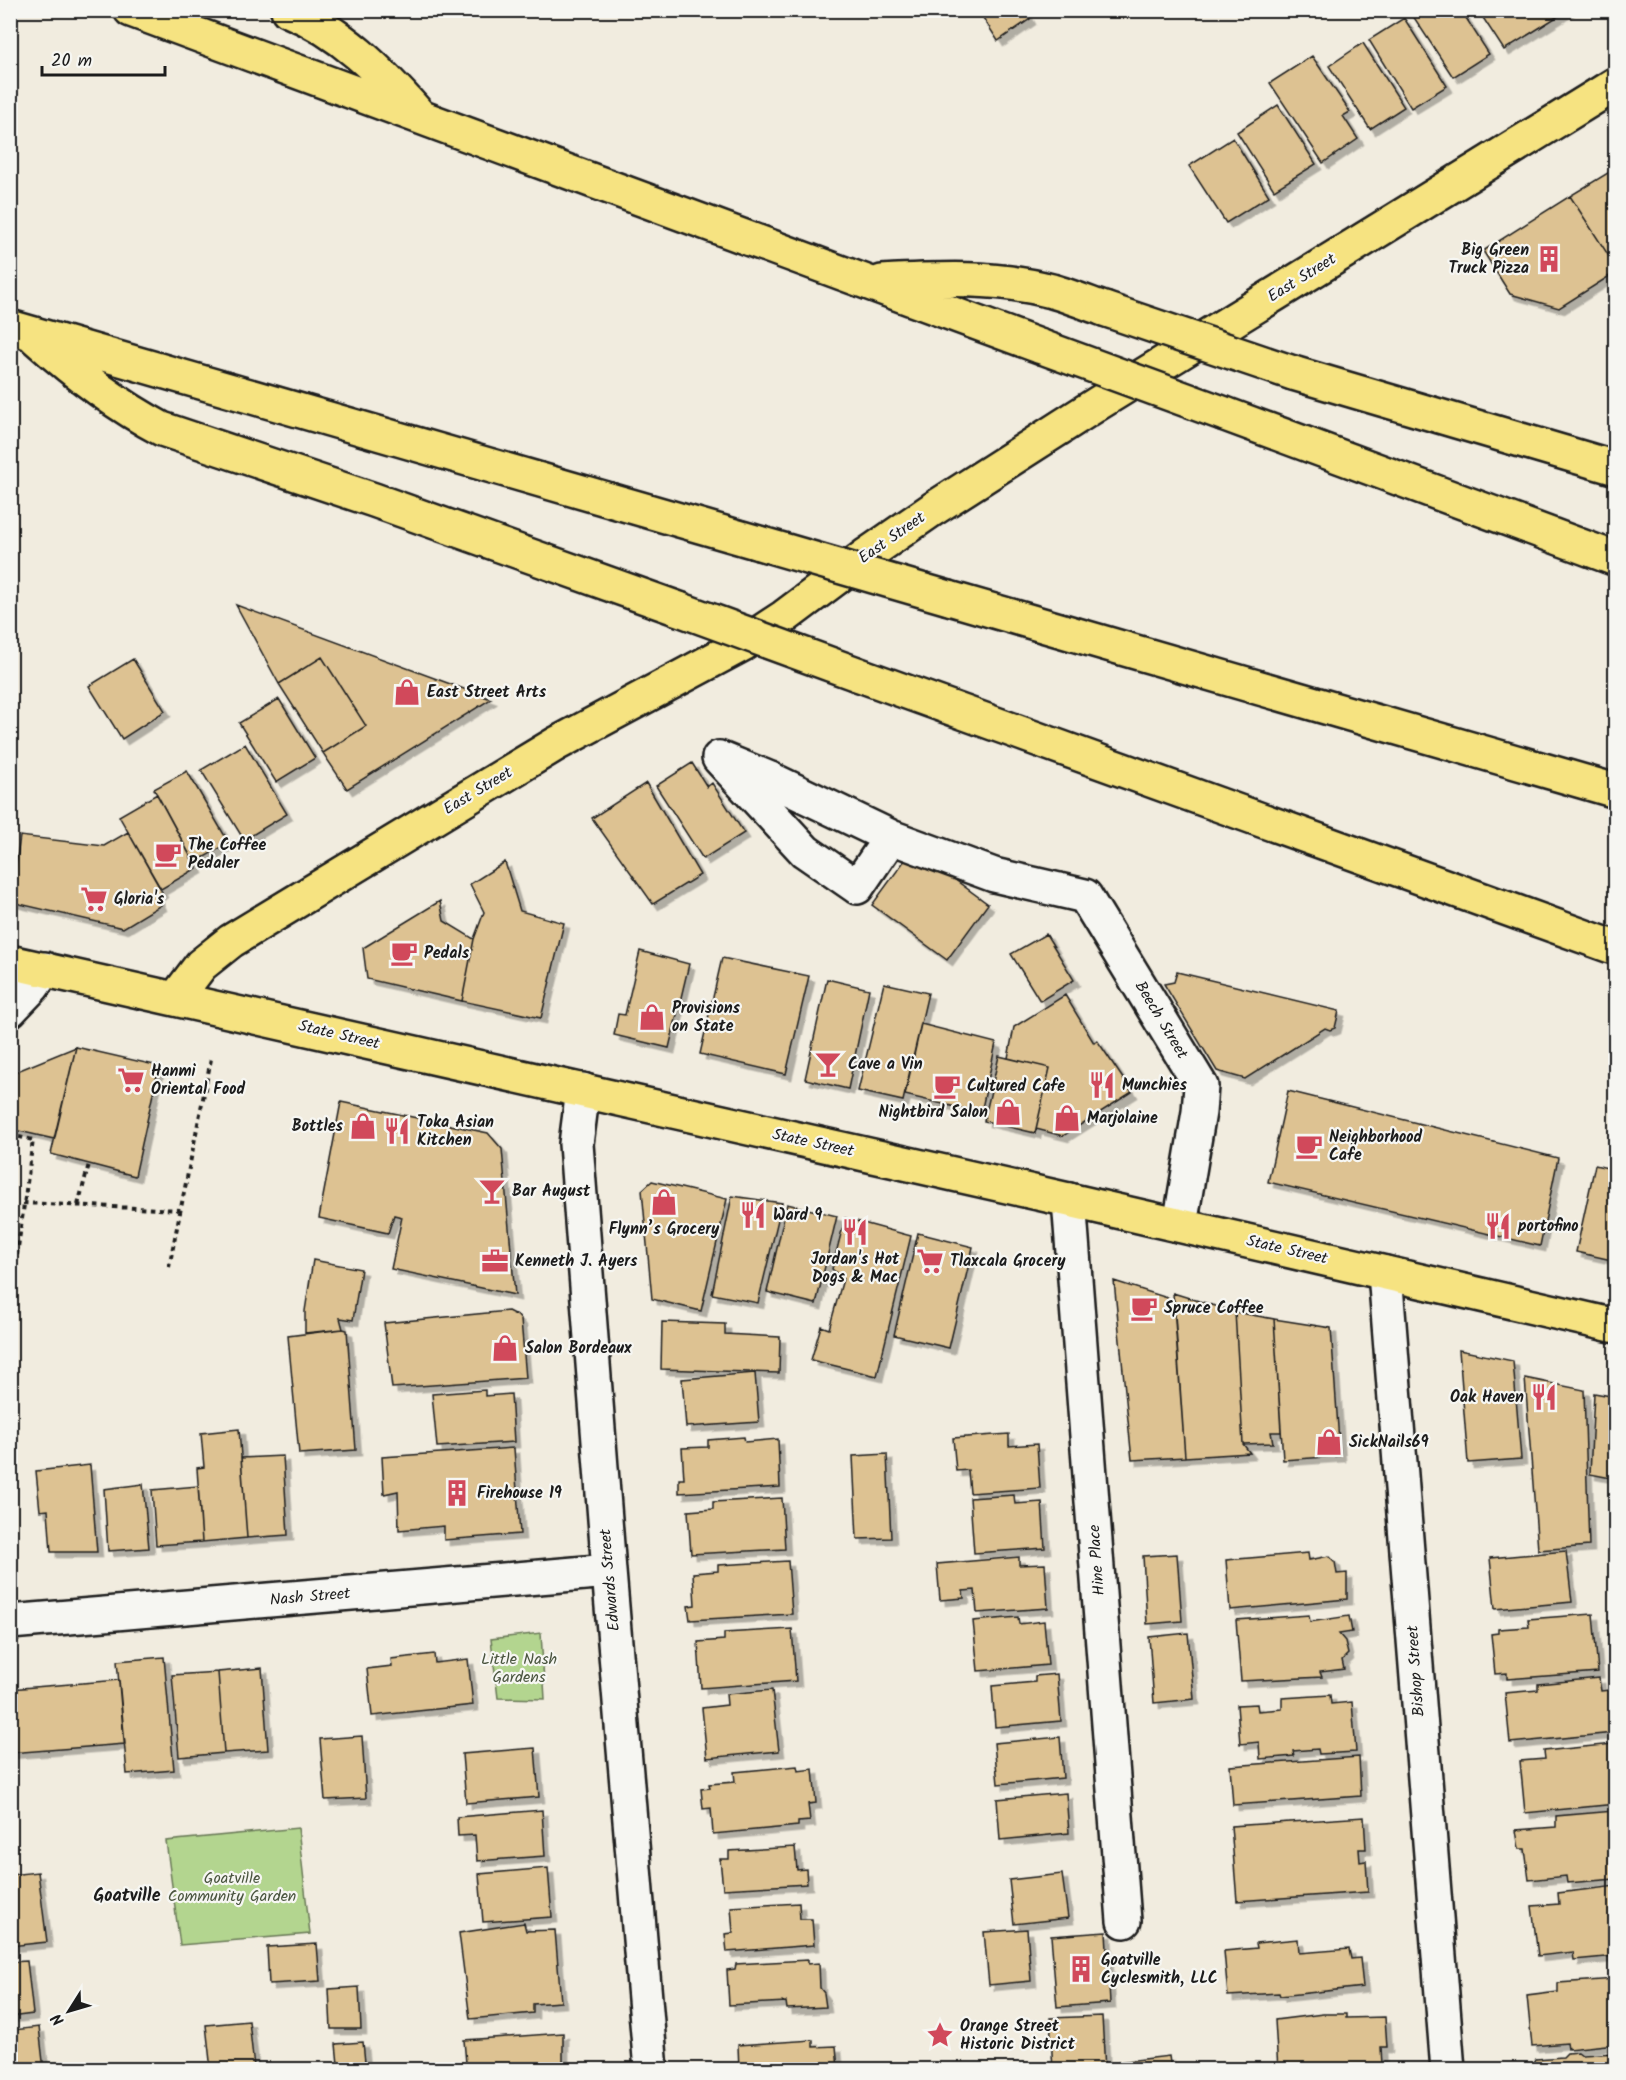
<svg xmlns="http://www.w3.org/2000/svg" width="1626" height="2080" font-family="Kalam,sans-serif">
  <defs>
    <filter id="shadow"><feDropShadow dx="5.5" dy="5.5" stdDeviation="0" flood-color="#0004"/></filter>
  </defs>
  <rect width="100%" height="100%" fill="#f1ecdf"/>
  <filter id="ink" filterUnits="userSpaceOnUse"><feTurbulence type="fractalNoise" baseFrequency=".0167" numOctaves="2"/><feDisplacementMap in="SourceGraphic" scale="12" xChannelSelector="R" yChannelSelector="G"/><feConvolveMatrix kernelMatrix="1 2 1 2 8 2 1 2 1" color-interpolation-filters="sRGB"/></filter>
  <g filter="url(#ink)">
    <path fill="#b3d58f" stroke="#687856" stroke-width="1.5" d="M541 1633 545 1699 498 1698 491 1639Z
      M298 1828 310 1934 180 1945 166 1841Z"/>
    <path fill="#ddc292" stroke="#1c1c1c" stroke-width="1.5" filter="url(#shadow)" d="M978 10H1025L1030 19 998 41Z
      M1415 10H1461L1489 54 1453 77 1411 13Z
      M1478 10H1568L1504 50Z
      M1404 18 1447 86 1411 108 1369 40Z
      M1363 43 1404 107 1370 129 1329 66Z
      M1312 56 1350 112 1343 116 1358 139 1323 163 1270 83Z
      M1278 105 1316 164 1274 190 1237 132Z
      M1233 138 1269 196 1226 223 1189 166Z
      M1616 168V267L1570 196Z
      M1570 196 1616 267V272L1559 308 1510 294 1483 251Z
      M236 605 491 699 347 789 323 753 366 726 322 657 279 684Z
      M322 657 366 726 323 753 279 684Z
      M133 659 165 711 122 739 89 686Z
      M279 699 315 758 276 782 239 723Z
      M245 744 287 814 244 840 201 770Z
      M692 763 707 787 712 783 744 833 703 859 656 786Z
      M187 771 229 843 194 863 154 789Z
      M646 783 700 875 653 904 592 818Z
      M157 794 197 868 161 889 119 816Z
      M128 832 162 892 157 896 161 905 123 928 11 902 20 836 104 846Z
      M913 849 988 904 947 960 872 905Z
      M505 862 520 911 564 923 541 1018 462 1001 474 939 484 912 470 884Z
      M440 901 444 921 474 939 462 1001 367 979 363 948Z
      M1046 934 1074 980 1040 1001 1011 954Z
      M640 951 689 964 669 1048 614 1035 618 1014 625 1015Z
      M722 958 809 976 786 1074 700 1054Z
      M1177 972 1339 1011 1335 1028 1330 1030 1325 1028 1245 1079 1217 1071 1164 984 1174 982Z
      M827 979 869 989 848 1089 805 1079Z
      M884 983 928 993 903 1101 858 1091Z
      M1065 995 1094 1043 1097 1040 1132 1092 1063 1136 1036 1129 1050 1068 1008 1058 1014 1027Z
      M921 1024 996 1043 981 1113 905 1095Z
      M76 1047 159 1066 135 1176 51 1154Z
      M76 1047 54 1139 10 1129V1074Z
      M999 1056 1050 1068 1035 1133 984 1121Z
      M1288 1091 1558 1158 1540 1246 1268 1182Z
      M341 1102 488 1133 502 1149 515 1295 391 1269 402 1217 394 1215 388 1233 319 1218Z
      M1595 1165 1616 1170V1261L1576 1252Z
      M652 1181 727 1199 701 1311 652 1299 642 1190Z
      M732 1196 782 1203 758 1303 712 1294Z
      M787 1204 837 1216 816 1304 767 1292Z
      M845 1218 911 1236 877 1376 811 1360 821 1326 829 1329 843 1279 832 1269Z
      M918 1233 973 1247 949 1348 894 1335Z
      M313 1260 361 1269 353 1320 340 1318 343 1329 305 1333V1311Z
      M1114 1281 1174 1300 1185 1457 1132 1460Z
      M1173 1293 1235 1312 1243 1444 1250 1453 1185 1457Z
      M508 1311 518 1316 521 1320 526 1378 392 1388 384 1323Z
      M1235 1312 1274 1319 1281 1432H1271L1273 1443 1243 1444Z
      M1274 1319 1331 1328 1340 1456 1283 1460Z
      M662 1322 725 1324V1334L780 1337 779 1373 661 1369Z
      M343 1329 347 1330 356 1450 299 1454 288 1336Z
      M1459 1350 1513 1361 1521 1459 1468 1463Z
      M755 1373 759 1422 686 1427 682 1379Z
      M1525 1378 1584 1390 1589 1546 1538 1550Z
      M485 1390V1396L511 1394 514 1442 437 1447 432 1394Z
      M1594 1393 1616 1397V1479L1590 1474Z
      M239 1429 247 1538 202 1542 197 1468 204 1467 201 1433Z
      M1009 1434V1446L1037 1444 1040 1488 970 1493 968 1470 956 1471 953 1438Z
      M744 1437 745 1442 778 1439 780 1487 679 1493V1479H684L682 1448 708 1447V1440Z
      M514 1448 520 1534 444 1540V1526L399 1530 398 1491 384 1494 382 1457Z
      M887 1454 891 1538 857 1539 853 1456Z
      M283 1456 288 1535 247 1538 241 1458Z
      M90 1465 97 1552H51L48 1510 40 1511 36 1471Z
      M143 1484 149 1548 108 1551 104 1489Z
      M198 1486 202 1542 156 1545 152 1490Z
      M1014 1495 1015 1504 1042 1502 1045 1548 974 1553 970 1498Z
      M782 1498 785 1549 691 1554 688 1511 713 1509V1502Z
      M1566 1551 1572 1602 1495 1609 1490 1558Z
      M1308 1553 1309 1560 1329 1556 1335 1562 1337 1574 1347 1573V1599L1230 1610 1226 1560Z
      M1177 1554 1182 1621 1147 1624 1143 1556Z
      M1019 1557V1565L1045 1564 1048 1608 977 1613 975 1590 963 1591 964 1598 940 1600 937 1564Z
      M788 1561 792 1614 690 1620 688 1606 695 1605 693 1573 718 1571V1565Z
      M1593 1614 1598 1672 1507 1679V1673L1495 1674 1491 1634 1498 1633V1629L1529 1627 1528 1619Z
      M1309 1615 1310 1622 1349 1616 1352 1632 1339 1634 1345 1641 1348 1654 1342 1660 1344 1669 1320 1672 1322 1677 1241 1681 1236 1620Z
      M1018 1617 1019 1624 1044 1621 1048 1665 978 1671 973 1621Z
      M792 1629 796 1681 701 1688 698 1642 724 1640V1633Z
      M1188 1633 1194 1699 1154 1703 1149 1637Z
      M434 1654 435 1663 468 1659 473 1705 372 1716 367 1669 392 1666 391 1659Z
      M164 1657 174 1770 127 1774 117 1661Z
      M262 1668 268 1750 224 1753 218 1672Z
      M218 1672 224 1753 179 1757 172 1675Z
      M1057 1674 1061 1721 995 1727 992 1686 1035 1682V1676Z
      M1599 1678 1601 1691 1610 1690 1614 1733 1510 1743 1505 1693 1538 1690V1684Z
      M119 1680 125 1744 10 1753V1689Z
      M772 1690 779 1751 707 1758 702 1708 727 1705 726 1694Z
      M1330 1695 1331 1704 1352 1702 1356 1752 1319 1754 1318 1749 1293 1751 1294 1756 1260 1759 1259 1742 1240 1744 1237 1705 1257 1704 1258 1711 1282 1709V1698Z
      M362 1736 366 1798 325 1800 320 1739Z
      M1060 1737 1063 1778 998 1784 994 1743Z
      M1613 1744 1616 1771V1804L1525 1813 1520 1761 1545 1759 1544 1751Z
      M535 1748 539 1797 466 1803 462 1754Z
      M1359 1757 1361 1796 1233 1805 1230 1766Z
      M797 1766 798 1771 813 1769 816 1803 808 1804 810 1821 798 1822V1826L713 1834 711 1808 703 1809 701 1789 710 1788 709 1784 735 1782 734 1772Z
      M1066 1793 1069 1833 1000 1840 997 1799Z
      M542 1810 545 1856 477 1861 475 1835 458 1836 457 1817Z
      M1614 1811 1615 1879 1567 1883 1566 1876 1529 1880 1525 1849H1519L1516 1830 1556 1827V1816Z
      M1364 1817 1366 1849H1359L1360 1862 1366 1861 1368 1892 1237 1901 1231 1826Z
      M795 1847 797 1870 806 1869 807 1884 723 1889 720 1859H729V1851Z
      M548 1868 552 1917 483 1922 479 1874Z
      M38 1872 47 1942 10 1946V1875Z
      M1062 1874 1068 1918 1014 1924 1009 1880Z
      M1616 1886V1956L1574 1960 1573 1952 1538 1956 1532 1906 1559 1904 1558 1893Z
      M799 1903 800 1919H812L814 1945 727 1952 725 1934 733 1933 731 1907Z
      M524 1923 526 1931 555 1930 561 2002 533 2004V2013L470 2019 459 1933Z
      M1027 1929 1031 1981 989 1985 984 1932Z
      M1106 1932 1110 2003 1057 2007 1051 1936Z
      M1298 1939 1299 1953 1349 1949 1351 1959 1360 1958 1363 1987 1280 1996 1279 1993 1228 1996 1224 1951 1257 1948 1256 1943Z
      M317 1944 320 1981 269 1984 267 1947Z
      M808 1960V1964L819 1963 820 1988 824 1993 826 2007 787 2009 786 2002 729 2005 727 1970 735 1969 736 1964Z
      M27 1961 33 2014 10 2017V1962Z
      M1616 1979V2044L1568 2049 1567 2043 1532 2046 1527 1996 1558 1992V1983Z
      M359 1987 361 2029H331L329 1989Z
      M1323 2014H1346V2018L1385 2017 1387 2047H1381L1382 2065 1350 2070H1278L1275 2020Z
      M1102 2016 1105 2070H1053L1050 2018Z
      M249 2021 254 2067 211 2070 206 2025Z
      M10 2025H13L14 2030 39 2027 44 2070H10Z
      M563 2033V2070H457L456 2065 466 2063 464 2040Z
      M813 2040V2047L836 2046 838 2069 739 2070 738 2045Z
      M363 2042 365 2062 338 2064 336 2044Z
      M1578 2052 1582 2055 1616 2053V2070H1530L1536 2059 1563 2057 1567 2053Z
      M1169 2056 1171 2070H1120L1119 2062Z"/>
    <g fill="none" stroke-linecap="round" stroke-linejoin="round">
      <defs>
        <path id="minor" d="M891 837 857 887 805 851 719 758 768 778 891 837 994 875 1085 896 1201 1086 1199 1112 1180 1225
          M10 1010 33 986 45 969
          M583 1090 576 1144 609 1571 651 2070
          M1069 1200 1124 1921
          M1385 1273 1448 2070
          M10 1622 609 1571"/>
        <path id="major" d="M10 962 1069 1200 1616 1326
          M176 998 201 965 231 941 556 744 743 644 784 617 868 554 933 509 1097 404 1616 84"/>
        <path id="highway" d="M131 10 1042 347
          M288 10C341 31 381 72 418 114
          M882 282C939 279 996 276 1052 291 1069 296 1087 303 1104 309
          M10 327 759 543
          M36 338C75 373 115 404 162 429L374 500 679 609
          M1293 373 1616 468
          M1225 414 1616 559
          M949 598 1616 791
          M857 674 1616 948"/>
      </defs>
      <use href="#minor" stroke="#1c1c1c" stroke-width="38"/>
      <use href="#major" stroke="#1c1c1c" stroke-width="38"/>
      <use href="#highway" stroke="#1c1c1c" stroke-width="38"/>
      <path stroke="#1c1c1c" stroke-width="4" stroke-dasharray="4.5 4.5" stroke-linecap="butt" d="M10 1135 33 1140 16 1262
        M23 1203 181 1210
        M78 1205 89 1164
        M169 1267 211 1059"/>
      <use href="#minor" stroke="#f6f6f2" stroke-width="33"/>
      <use href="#major" stroke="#f6e381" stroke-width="33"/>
      <use href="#highway" stroke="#f6e381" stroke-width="33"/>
      <defs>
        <path id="highway-bridge" d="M1104 309 1293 373
          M1042 347 1225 414
          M759 543 949 598
          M679 609 857 674"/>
      </defs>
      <use href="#highway-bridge" stroke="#1c1c1c" stroke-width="38" stroke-linecap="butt"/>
      <use href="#highway-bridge" stroke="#f6e381" stroke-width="33"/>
    </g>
  </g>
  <defs>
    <symbol id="building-bare" viewBox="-9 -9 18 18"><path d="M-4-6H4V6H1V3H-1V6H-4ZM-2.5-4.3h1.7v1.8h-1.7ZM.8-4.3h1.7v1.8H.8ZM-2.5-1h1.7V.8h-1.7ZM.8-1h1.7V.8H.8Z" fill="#d1495b" stroke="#f6f6f2" stroke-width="2.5" paint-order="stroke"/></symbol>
    <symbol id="shop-bare" viewBox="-9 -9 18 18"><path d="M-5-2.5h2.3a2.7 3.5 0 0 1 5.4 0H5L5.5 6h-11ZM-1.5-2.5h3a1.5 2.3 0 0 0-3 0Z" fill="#d1495b" stroke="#f6f6f2" stroke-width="2.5" paint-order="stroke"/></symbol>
    <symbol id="cafe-bare" viewBox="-9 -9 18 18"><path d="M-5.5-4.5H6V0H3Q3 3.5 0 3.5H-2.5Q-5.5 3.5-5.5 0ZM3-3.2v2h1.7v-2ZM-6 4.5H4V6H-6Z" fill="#d1495b" stroke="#f6f6f2" stroke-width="2.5" paint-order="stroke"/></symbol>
    <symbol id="supermarket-bare" viewBox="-9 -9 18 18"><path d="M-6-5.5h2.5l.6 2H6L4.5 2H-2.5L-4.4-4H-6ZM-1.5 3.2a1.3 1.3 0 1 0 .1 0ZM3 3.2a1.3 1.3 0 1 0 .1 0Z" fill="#d1495b" stroke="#f6f6f2" stroke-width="2.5" paint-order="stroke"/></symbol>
    <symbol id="bar-bare" viewBox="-9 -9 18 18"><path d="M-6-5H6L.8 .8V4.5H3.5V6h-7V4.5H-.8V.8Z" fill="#d1495b" stroke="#f6f6f2" stroke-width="2.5" paint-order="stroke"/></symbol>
    <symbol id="restaurant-bare" viewBox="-9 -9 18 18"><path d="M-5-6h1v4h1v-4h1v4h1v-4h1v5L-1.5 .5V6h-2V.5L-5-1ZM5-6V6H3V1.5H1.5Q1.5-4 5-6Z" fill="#d1495b" stroke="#f6f6f2" stroke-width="2.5" paint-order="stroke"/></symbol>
    <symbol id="office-bare" viewBox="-9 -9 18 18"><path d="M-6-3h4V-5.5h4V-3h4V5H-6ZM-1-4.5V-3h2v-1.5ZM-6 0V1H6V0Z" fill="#d1495b" stroke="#f6f6f2" stroke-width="2.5" paint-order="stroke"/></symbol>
    <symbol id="sight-bare" viewBox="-9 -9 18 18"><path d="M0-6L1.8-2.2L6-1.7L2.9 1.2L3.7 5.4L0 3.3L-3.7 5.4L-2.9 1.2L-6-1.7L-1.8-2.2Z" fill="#d1495b" stroke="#f6f6f2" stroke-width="2.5" paint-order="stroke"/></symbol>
  </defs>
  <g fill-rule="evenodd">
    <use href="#building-bare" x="1530" y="240" width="38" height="38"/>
    <use href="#shop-bare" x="388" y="673" width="38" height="38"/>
    <use href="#cafe-bare" x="149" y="835" width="38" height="38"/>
    <use href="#supermarket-bare" x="75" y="880" width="38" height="38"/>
    <use href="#cafe-bare" x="385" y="934" width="38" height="38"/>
    <use href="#shop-bare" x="633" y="998" width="38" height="38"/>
    <use href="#bar-bare" x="809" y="1045" width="38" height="38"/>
    <use href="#supermarket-bare" x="112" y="1061" width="38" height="38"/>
    <use href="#restaurant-bare" x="1083" y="1066" width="38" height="38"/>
    <use href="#cafe-bare" x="928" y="1067" width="38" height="38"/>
    <use href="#shop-bare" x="989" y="1093" width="38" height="38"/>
    <use href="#shop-bare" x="1048" y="1099" width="38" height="38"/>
    <use href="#shop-bare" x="344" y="1107" width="38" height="38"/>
    <use href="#restaurant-bare" x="378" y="1112" width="38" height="38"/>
    <use href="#cafe-bare" x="1290" y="1127" width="38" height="38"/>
    <use href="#bar-bare" x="473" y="1172" width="38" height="38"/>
    <use href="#shop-bare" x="645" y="1183" width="38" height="38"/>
    <use href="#restaurant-bare" x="734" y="1196" width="38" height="38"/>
    <use href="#restaurant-bare" x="1479" y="1207" width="38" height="38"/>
    <use href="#restaurant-bare" x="836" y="1213" width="38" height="38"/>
    <use href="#office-bare" x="476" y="1242" width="38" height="38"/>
    <use href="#supermarket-bare" x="911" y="1242" width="38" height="38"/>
    <use href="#cafe-bare" x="1125" y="1289" width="38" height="38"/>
    <use href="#shop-bare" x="486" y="1329" width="38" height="38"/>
    <use href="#restaurant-bare" x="1525" y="1378" width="38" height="38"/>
    <use href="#shop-bare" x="1310" y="1423" width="38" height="38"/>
    <use href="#building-bare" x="438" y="1474" width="38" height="38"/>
    <use href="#building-bare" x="1062" y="1950" width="38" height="38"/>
    <use href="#sight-bare" x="921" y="2016" width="38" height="38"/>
  </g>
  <g text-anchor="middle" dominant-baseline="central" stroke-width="4.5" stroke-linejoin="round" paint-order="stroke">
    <g font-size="16" font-weight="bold" fill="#1c1c1c" stroke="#f6f6f2" text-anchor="start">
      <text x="1529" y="250" text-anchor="end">Big Green<tspan x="1529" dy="18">Truck Pizza</tspan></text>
      <text x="427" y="692">East Street Arts</text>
      <text x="188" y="845">The Coffee<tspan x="188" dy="18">Pedaler</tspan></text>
      <text x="114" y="899">Gloria's</text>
      <text x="424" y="953">Pedals</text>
      <text x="672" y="1008">Provisions<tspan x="672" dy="18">on State</tspan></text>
      <text x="848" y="1064">Cave a Vin</text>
      <text x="151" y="1071">Hanmi<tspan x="151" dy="18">Oriental Food</tspan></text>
      <text x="1122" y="1085">Munchies</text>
      <text x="967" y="1086">Cultured Cafe</text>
      <text x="988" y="1112" text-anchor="end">Nightbird Salon</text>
      <text x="1087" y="1118">Marjolaine</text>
      <text x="417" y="1122">Toka Asian<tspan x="417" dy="18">Kitchen</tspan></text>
      <text x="343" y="1126" text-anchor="end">Bottles</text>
      <text x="1329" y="1137">Neighborhood<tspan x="1329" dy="18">Cafe</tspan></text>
      <text x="512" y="1191">Bar August</text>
      <text x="773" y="1215">Ward 9</text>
      <text x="1518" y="1226">portofino</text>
      <text x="664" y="1229" text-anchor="middle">Flynn’s Grocery</text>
      <text x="855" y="1259" text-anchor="middle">Jordan's Hot<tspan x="855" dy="18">Dogs &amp; Mac</tspan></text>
      <text x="515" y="1261">Kenneth J. Ayers</text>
      <text x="950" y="1261">Tlaxcala Grocery</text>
      <text x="1164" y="1308">Spruce Coffee</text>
      <text x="525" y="1348">Salon Bordeaux</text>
      <text x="1524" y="1397" text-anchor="end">Oak Haven</text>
      <text x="1349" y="1442">SickNails69</text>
      <text x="477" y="1493">Firehouse 19</text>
      <text x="1101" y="1960">Goatville<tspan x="1101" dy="18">Cyclesmith, LLC</tspan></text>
      <text x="960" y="2026">Orange Street<tspan x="960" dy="18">Historic District</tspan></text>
    </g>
    <g font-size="16" fill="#1c1c1c" stroke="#f6f6f2">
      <text transform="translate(1302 278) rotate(-32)">East Street</text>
      <text transform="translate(892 538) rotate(-35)">East Street</text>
      <text transform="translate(478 791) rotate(-31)">East Street</text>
      <text transform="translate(1161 1020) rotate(59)">Beech Street</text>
      <text transform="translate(339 1035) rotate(13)">State Street</text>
      <text transform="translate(813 1143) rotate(12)">State Street</text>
      <text transform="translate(1287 1250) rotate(13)">State Street</text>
      <text transform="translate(1097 1560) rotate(-94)">Hine Place</text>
      <text transform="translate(610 1580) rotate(-95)">Edwards Street</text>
      <text transform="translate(310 1597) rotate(-5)">Nash Street</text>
      <text transform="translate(1416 1671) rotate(-94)">Bishop Street</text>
    </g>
    <g font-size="16" fill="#49543e" stroke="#f6f6f2">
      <text x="519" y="1659">Little Nash<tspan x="519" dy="18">Gardens</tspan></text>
      <text x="232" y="1878">Goatville<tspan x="232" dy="18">Community Garden</tspan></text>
    </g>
    <g font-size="18" font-weight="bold" fill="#1c1c1c" stroke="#f6f6f2">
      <text x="127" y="1896">Goatville</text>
    </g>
  </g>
  <rect width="1626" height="2080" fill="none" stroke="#f6f6f2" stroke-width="36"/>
  <rect x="18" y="18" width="1590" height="2044" fill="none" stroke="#1c1c1c" stroke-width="2" filter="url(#ink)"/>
  <g transform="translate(69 2011) rotate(233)" stroke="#f6f6f2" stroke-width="4.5" paint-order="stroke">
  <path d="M0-4.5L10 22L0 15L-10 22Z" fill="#1c1c1c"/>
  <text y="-9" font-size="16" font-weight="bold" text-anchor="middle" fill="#1c1c1c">N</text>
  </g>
  <path d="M42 66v9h123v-9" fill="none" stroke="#1c1c1c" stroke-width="3"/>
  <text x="51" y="66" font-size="18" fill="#1c1c1c" stroke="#f6f6f2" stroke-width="4.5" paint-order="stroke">20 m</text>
</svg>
